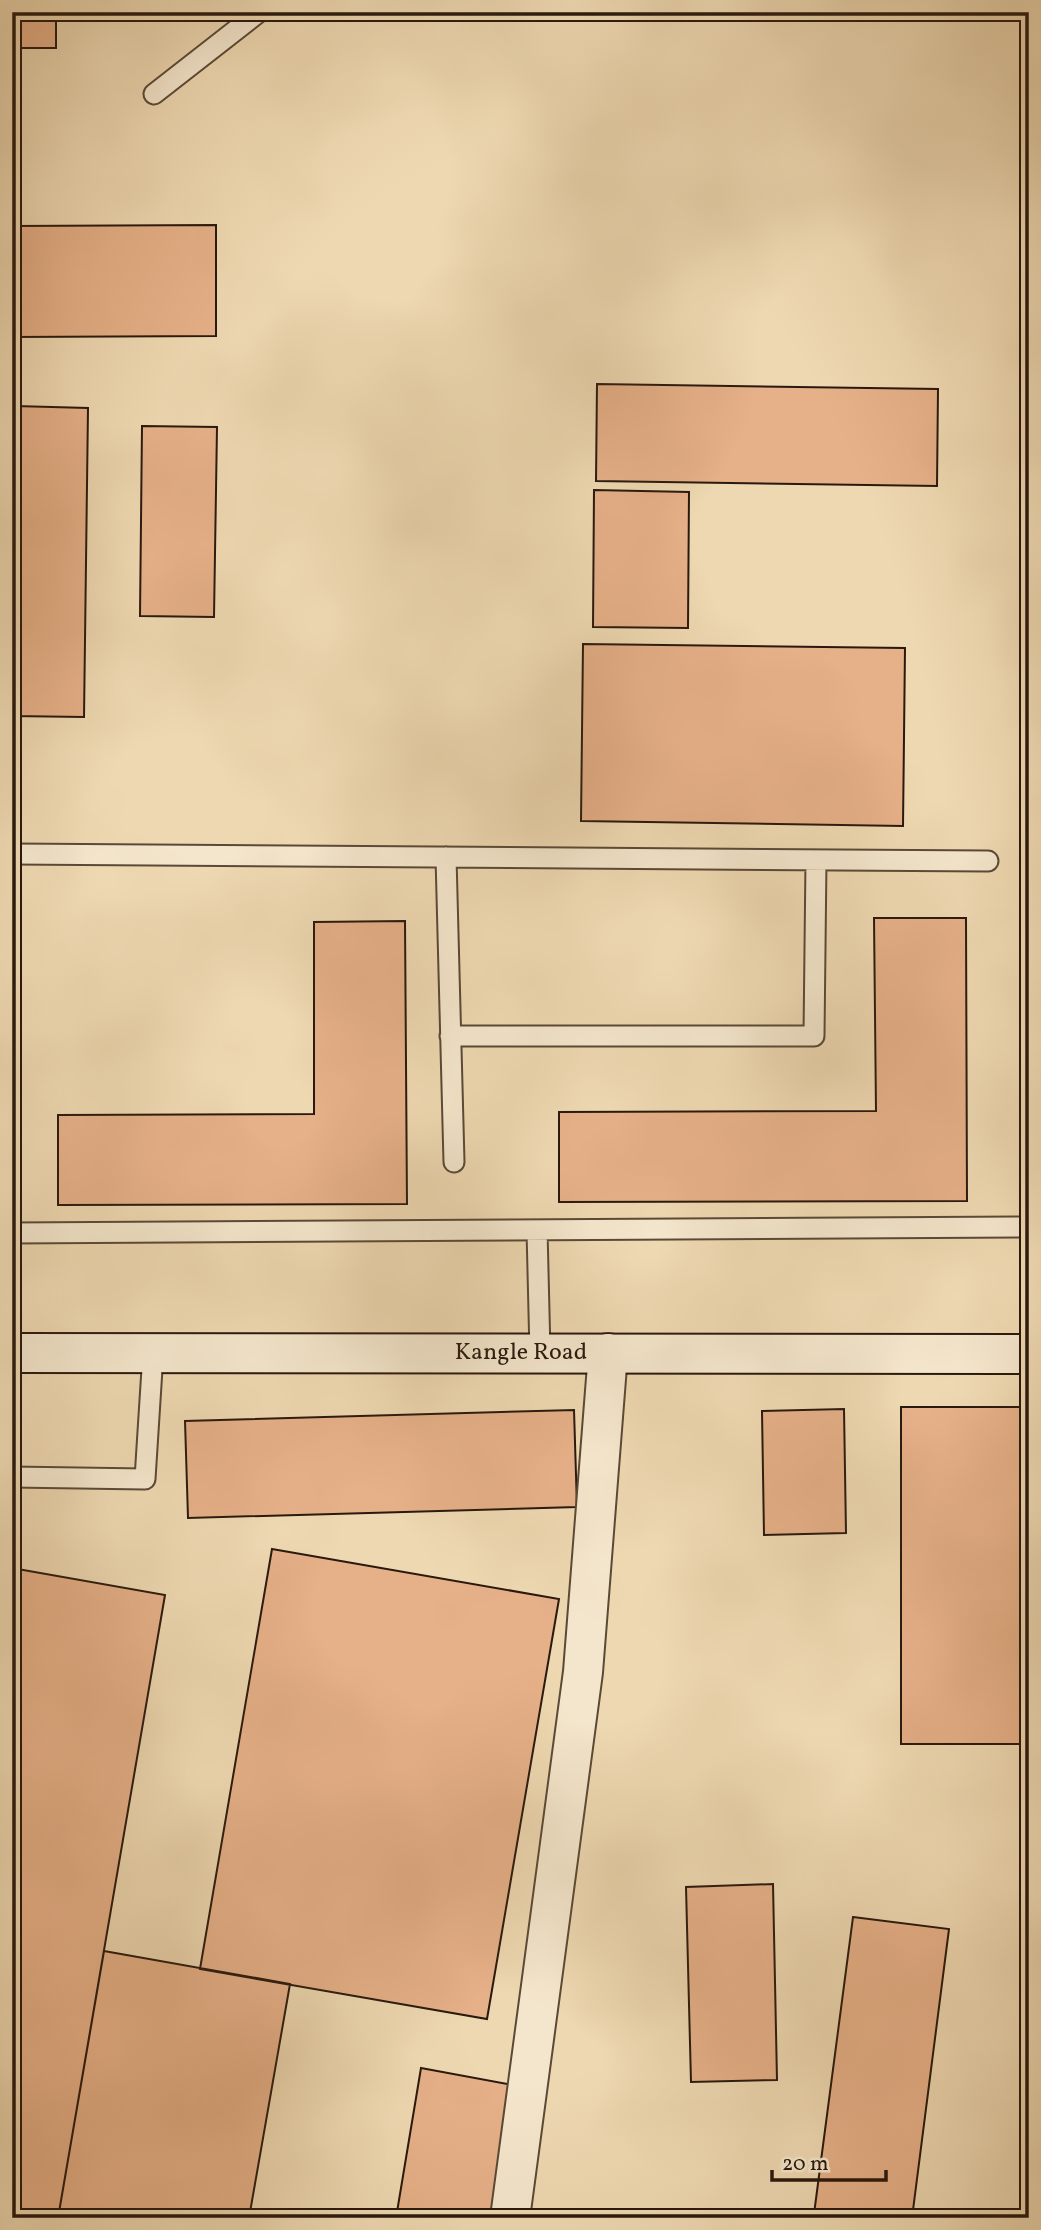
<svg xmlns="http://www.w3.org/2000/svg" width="1041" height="2230" font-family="Vollkorn,serif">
  <rect width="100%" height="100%" fill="#eed8b1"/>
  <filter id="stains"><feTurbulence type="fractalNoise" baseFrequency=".00286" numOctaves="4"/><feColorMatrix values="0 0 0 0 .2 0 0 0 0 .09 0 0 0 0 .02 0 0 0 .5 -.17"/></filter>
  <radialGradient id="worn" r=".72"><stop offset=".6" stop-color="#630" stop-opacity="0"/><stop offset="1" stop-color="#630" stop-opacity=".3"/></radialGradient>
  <path fill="#e6b088" stroke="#29190e" stroke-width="2" d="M12 12H56V48H12Z
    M1022 137H1029V253H1025Z
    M216 225V336L12 337V226Z
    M597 384 938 389 937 486 596 481Z
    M15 406 88 408 84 717 12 716Z
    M142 426 217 427 214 617 140 616Z
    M594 490 689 492 688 628 593 627Z
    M583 644 905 648 903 826 581 821Z
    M874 918H966L967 1201 559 1202V1112L876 1111Z
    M405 921 407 1204 58 1205V1115L314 1114V922Z
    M901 1407H1029V1744H901Z
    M844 1409 846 1533 764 1535 762 1411Z
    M574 1410 577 1507 188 1518 185 1421Z
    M272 1549 559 1599 487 2019 200 1969Z
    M12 1568 165 1595 58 2218H12Z
    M773 1884 777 2080 691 2082 686 1887Z
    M853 1917 949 1929 912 2218H845L814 2214Z
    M104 1951 290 1984 249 2218H58Z
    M421 2068 518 2086 496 2218H396Z"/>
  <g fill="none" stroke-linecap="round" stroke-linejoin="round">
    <defs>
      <path id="service" d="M154 94 259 12
        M12 854 988 861
        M446 857 454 1162
        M450 1036H814L816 860
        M537 1230 540 1353
        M12 1233 1027 1227
        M12 1477 145 1479 153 1353"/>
      <path id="minor" d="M510 2218 583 1672 608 1353"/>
      <path id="secondary" d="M12 1353 1029 1354"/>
    </defs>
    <use href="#service" stroke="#5a4937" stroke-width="23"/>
    <use href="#minor" stroke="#5a4937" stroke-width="42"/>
    <use href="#secondary" stroke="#29190e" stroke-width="42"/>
    <use href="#service" stroke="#f4e6cc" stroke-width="19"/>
    <use href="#minor" stroke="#f4e6cc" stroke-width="38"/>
    <use href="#secondary" stroke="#f4e6cc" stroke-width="38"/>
  </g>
  <g text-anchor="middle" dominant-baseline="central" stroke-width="5" stroke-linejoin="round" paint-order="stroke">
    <g font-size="24" fill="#29190e" stroke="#f4e6cc">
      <text x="521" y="1353">Kangle Road</text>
    </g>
  </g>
  <rect width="1041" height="2230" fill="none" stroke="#eed8b1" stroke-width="42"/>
  <rect x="14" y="14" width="1013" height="2202" fill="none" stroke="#29190e" stroke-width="3.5"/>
  <rect x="21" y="21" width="999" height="2188" fill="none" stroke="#29190e" stroke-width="2"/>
  <path d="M772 2170v10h114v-10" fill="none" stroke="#29190e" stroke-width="3.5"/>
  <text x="782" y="2170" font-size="21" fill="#29190e" stroke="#f4e6cc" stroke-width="5" paint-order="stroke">20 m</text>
  <rect width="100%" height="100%" filter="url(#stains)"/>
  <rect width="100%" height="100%" fill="url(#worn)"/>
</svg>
